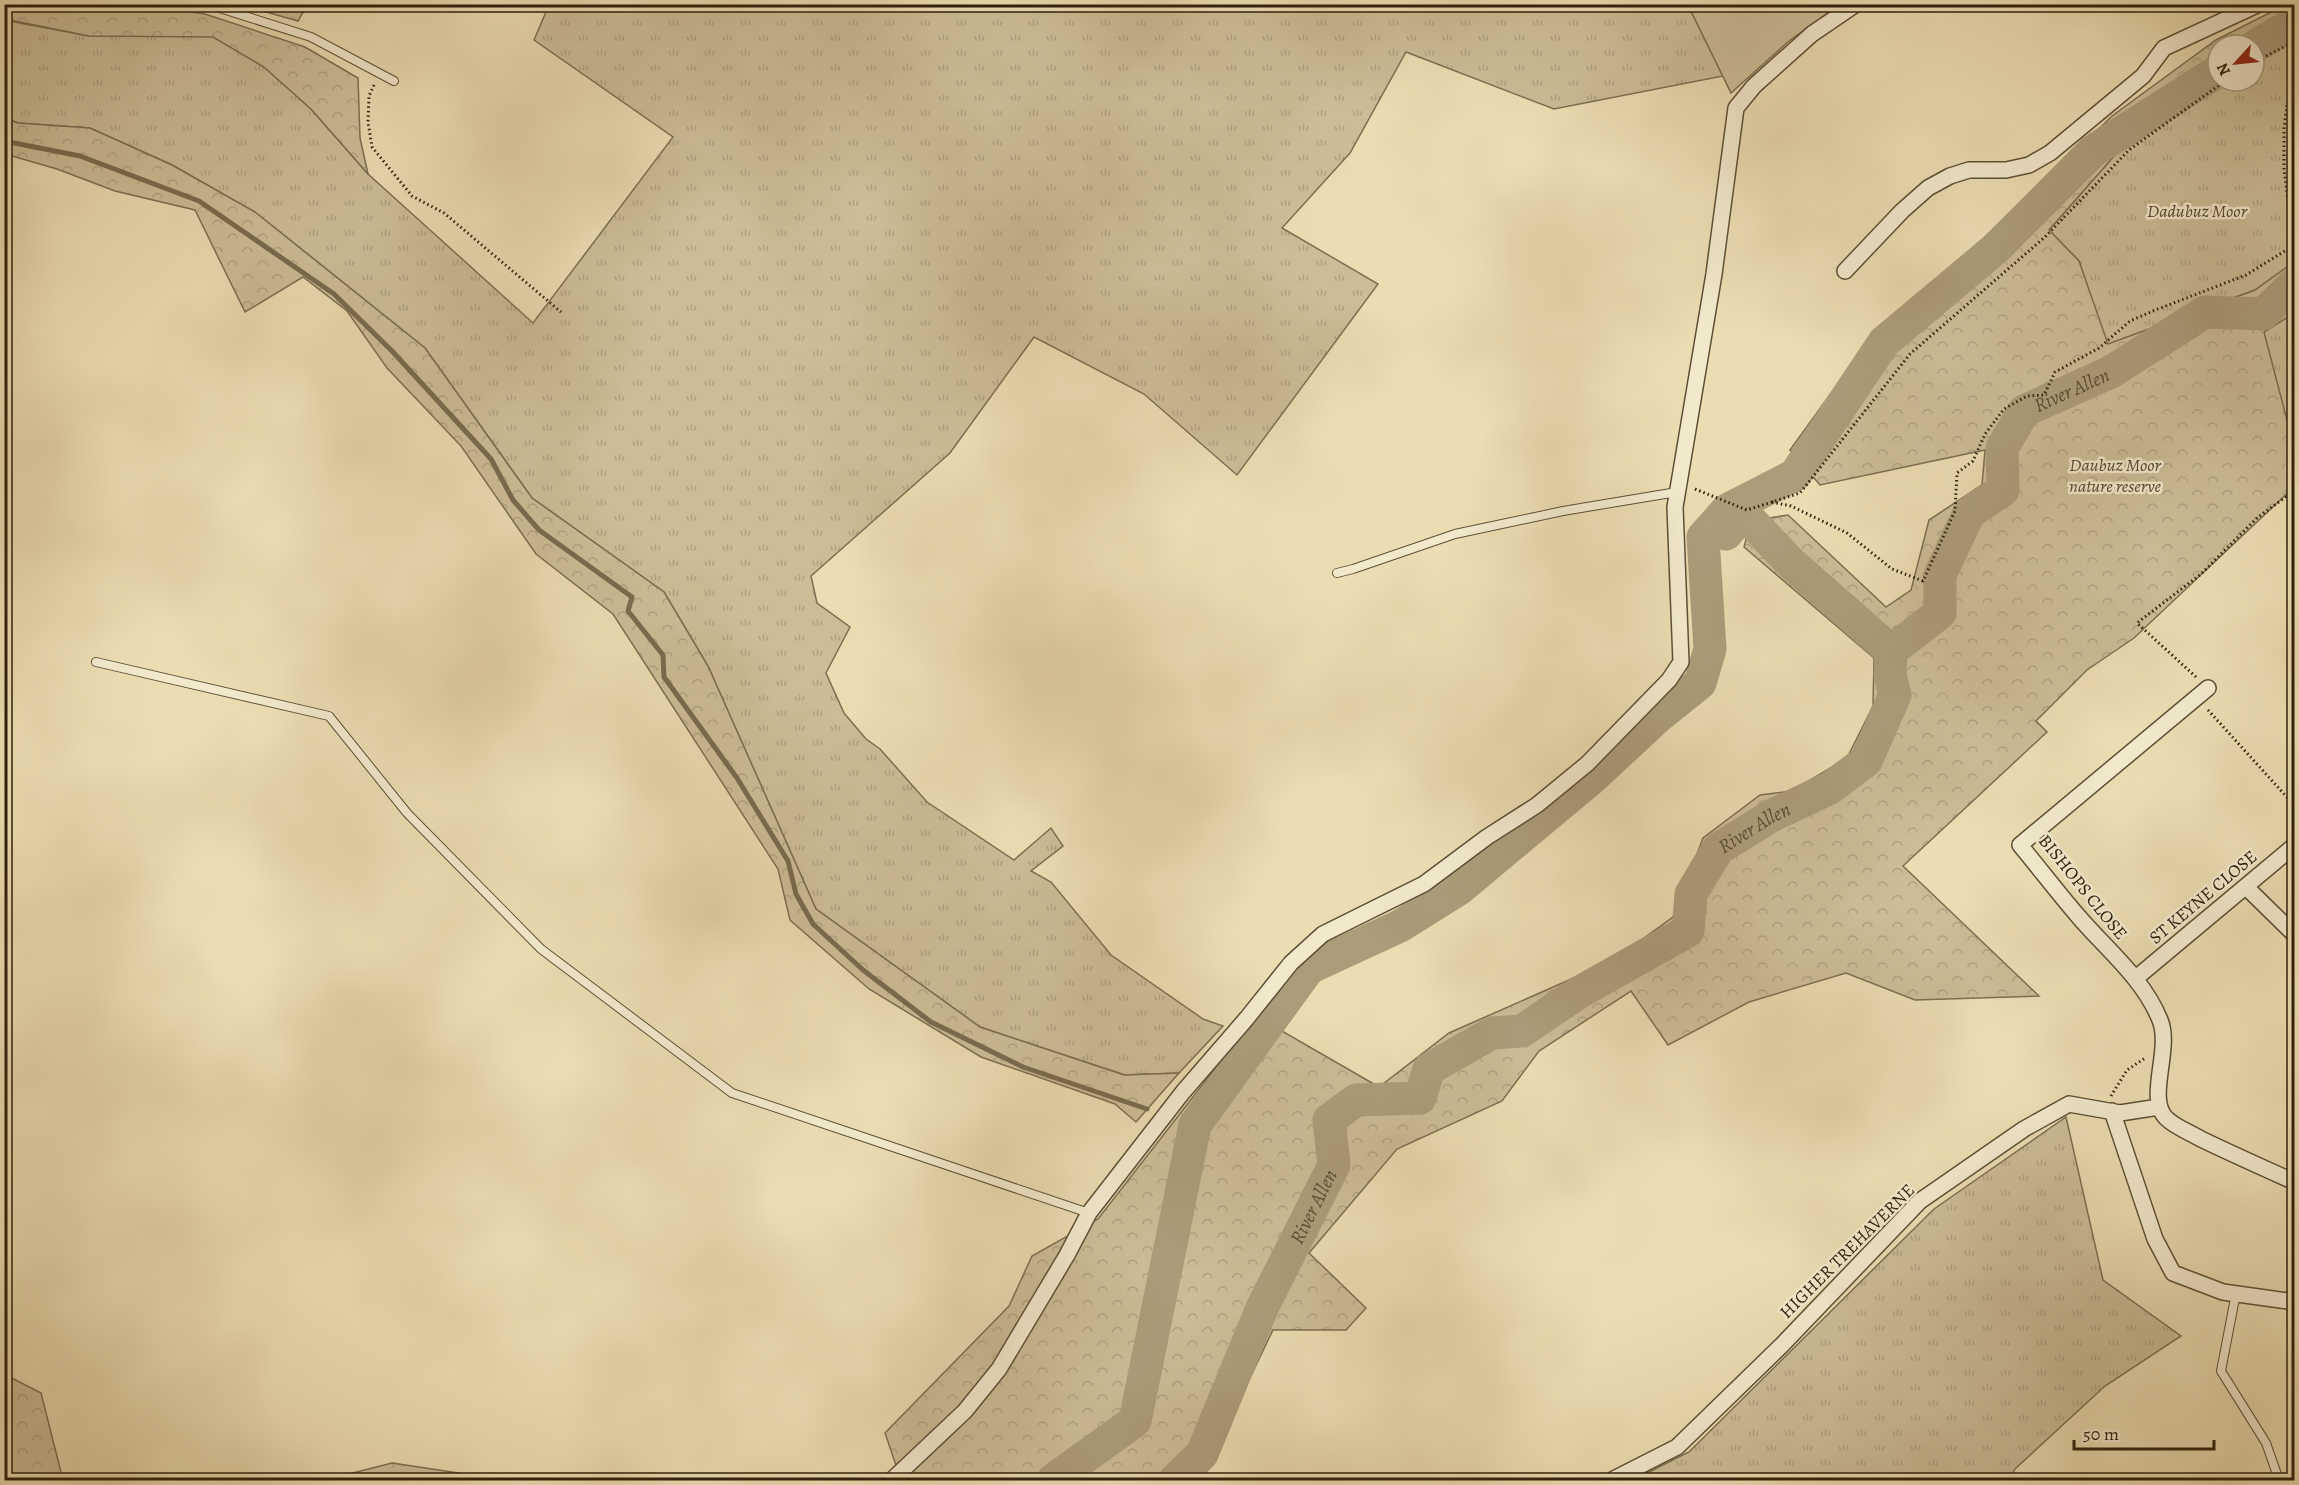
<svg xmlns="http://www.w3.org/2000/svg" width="2299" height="1485" font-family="Alegreya,serif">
  <defs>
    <pattern id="grass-tufts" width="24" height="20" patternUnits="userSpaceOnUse" patternTransform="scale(1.5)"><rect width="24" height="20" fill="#cbbd96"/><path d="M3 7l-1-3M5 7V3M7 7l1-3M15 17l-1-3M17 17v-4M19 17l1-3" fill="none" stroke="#afa280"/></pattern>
    <pattern id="forest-crowns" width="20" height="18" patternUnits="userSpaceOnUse" patternTransform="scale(1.5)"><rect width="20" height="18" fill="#cbbd96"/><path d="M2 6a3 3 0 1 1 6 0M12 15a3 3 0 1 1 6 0" fill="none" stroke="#afa280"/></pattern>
  </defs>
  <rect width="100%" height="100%" fill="#ebddb2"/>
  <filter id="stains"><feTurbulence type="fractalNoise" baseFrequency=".00333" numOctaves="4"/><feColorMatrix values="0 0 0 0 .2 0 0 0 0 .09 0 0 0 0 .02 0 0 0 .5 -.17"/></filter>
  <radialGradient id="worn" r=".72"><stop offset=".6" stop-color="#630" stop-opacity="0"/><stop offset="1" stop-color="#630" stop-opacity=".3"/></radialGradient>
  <path fill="url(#grass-tufts)" stroke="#7c6f52" stroke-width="1.5" d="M549 5H1688L1723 76 1554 109 1406 52 1350 153 1282 228 1378 284 1237 475 1144 394 1034 337 950 453 811 576 817 603 850 627 826 673 844 713 866 739 880 749 927 802 1014 860 1051 828 1063 846 1031 871 1051 882 1111 955 1203 1019 1223 1026 1179 1073 1125 1075 980 1027 816 909 708 666 664 592 532 498 425 348 255 212 172 165 90 128 18 123 5 118 4 20 89 36H213L264 67 311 109 368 174 533 323 673 137 534 40Z
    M2294 36V262L2255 290 2107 345 2079 261 2049 230 2115 155 2218 79V81H2254V57Z
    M2294 313V447L2263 332Z
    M2066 1117 2103 1280 2181 1336 2105 1386 2015 1469 2009 1480H1633L1689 1452 1934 1209Z"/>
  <path fill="url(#forest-crowns)" stroke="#7c6f52" stroke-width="1.5" d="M4 5 136 4 205 14 305 47 358 78 360 138 368 174 311 109 264 67 213 37 89 36 5 19Z
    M242 5 307 4V5L298 21Z
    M2285 5H2294V36L2254 57V45H2218V79L2115 155 2049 230 2079 261 2108 344 2255 290 2294 262V313L2264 332 2294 447V487L2134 638 2087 670 2036 721 2047 732 1903 866 2039 996 1915 1000 1846 973 1749 1002 1668 1045 1631 991 1539 1051 1502 1101 1397 1149 1309 1253 1366 1308 1346 1330H1273L1208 1465 1196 1480H901L885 1433 1009 1306 1032 1256 1098 1219 1256 1016 1379 1087 1449 1033 1612 961 1673 917 1703 838 1760 795 1792 791 1847 758 1873 706 1874 658 1744 547 1751 521 1788 515 1886 607 1911 590 1929 520 1982 485 1985 450 1820 485 1790 450 1866 345 2021 206 2112 116 2216 40Z
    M5 118 18 123 90 128 172 165 255 212 425 348 532 498 664 592 708 666 816 909 980 1027 1124 1075 1179 1073 1136 1122 1115 1104 981 1057 869 989 790 920 778 869 613 614 536 554 461 446 387 368 347 311 303 277 245 312 195 210 115 191 57 169 5 154Z
    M4 1374 41 1393 63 1480H5Z
    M392 1463 505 1480H325Z"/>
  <path fill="#cbbd96" stroke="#7c6f52" stroke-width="1.5" d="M1688 5H1839L1789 41 1731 93Z"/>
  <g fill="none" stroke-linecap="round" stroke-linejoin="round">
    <path stroke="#796b4e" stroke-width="5" d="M4 141 80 156 199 201 334 294 392 351 491 459 513 500 539 530 632 597 628 611 663 655 664 677 737 778 788 861 796 894 813 924 863 970 931 1022 1023 1067 1147 1109
      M1182 1121 1195 1125"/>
    <g stroke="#ab9d7a" stroke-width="33">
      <path d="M2254 47 2294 23"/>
      <path d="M1718 528 1726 534 1739 519 1751 521 1791 563 1891 651"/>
      <path d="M1053 1480 1135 1421 1195 1125 1309 968 1400 926 1459 889 1592 778 1660 715 1700 683 1710 649 1703 537 1727 510 1795 475 1884 342 1995 249 2093 151 2218 71"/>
      <path id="s1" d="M1175 1480 1202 1454 1262 1308 1334 1165 1329 1120 1356 1100 1420 1098 1429 1069 1492 1033 1522 1031 1578 993 1688 931 1691 894 1718 849 1771 816 1830 788 1866 761 1895 695 1890 675 1891 651 1940 613V575L1969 513 2003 490 2002 448 2024 411 2111 372 2205 312 2263 314 2294 284"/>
    </g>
    <defs>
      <path id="lane" d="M207 4 311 37 394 81
        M1337 573 1353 569 1455 534 1563 511 1677 492
        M96 662 329 716 407 813 541 949 732 1093 1089 1213
        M2236 1293 2221 1371 2266 1443 2279 1480"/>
      <path id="street" d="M1845 271 1902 211 1928 188 1950 176 1969 170H2006L2029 165 2050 153 2143 76 2164 48 2259 4
        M2208 688 2020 845C2040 869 2058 893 2078 916 2107 950 2143 978 2160 1020 2172 1049 2146 1098 2166 1118 2175 1127 2189 1132 2201 1139 2230 1153 2259 1166 2288 1179L2294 1180
        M2246 887 2294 934
        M2136 978 2294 846
        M2112 1111 2155 1239 2173 1273 2223 1292 2288 1301 2294 1297
        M892 1480 965 1411 999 1369 1067 1255 1089 1213 1183 1092 1247 1018 1291 963 1323 934 1424 884 1487 837 1537 805 1587 764 1669 680 1681 662 1675 507 1714 274 1736 108 1754 86 1812 34 1856 4
        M1612 1480 1677 1447 1781 1346 1920 1201 2024 1129 2069 1104 2120 1113 2159 1107"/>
    </defs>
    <use href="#lane" stroke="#5d5036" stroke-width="10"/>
    <use href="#street" stroke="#5d5036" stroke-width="18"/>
    <path stroke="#2e210d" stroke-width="3" stroke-dasharray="1.5 3" stroke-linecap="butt" d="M2254 62 2294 42
      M374 85 369 96 368 122 372 147 412 196 444 213 561 312
      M2288 249 2294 245
      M1695 489 1747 510 1800 493 1910 354 2045 237 2129 150 2225 81
      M1772 502 1791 506 1847 533 1892 569 1923 581 1955 511 1957 473 1973 461 1985 434 2004 409 2027 396 2044 395 2055 372 2099 348 2130 321 2153 311 2246 275 2288 249 2291 224 2284 169V128L2287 105 2294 73
      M2196 677 2137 623 2201 574 2257 518 2294 491
      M2208 710 2294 805
      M2111 1096 2127 1070 2145 1058"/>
    <use href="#lane" stroke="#f2e9cd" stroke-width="8"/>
    <use href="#street" stroke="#f2e9cd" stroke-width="15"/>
  </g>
  <g text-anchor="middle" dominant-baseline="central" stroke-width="5" stroke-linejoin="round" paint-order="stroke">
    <g font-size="18" font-style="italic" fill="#55482f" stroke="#f2e9cd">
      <text x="2197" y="211">Dadubuz Moor</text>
      <text x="2115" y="465">Daubuz Moor<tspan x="2115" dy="21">nature reserve</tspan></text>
    </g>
    <g font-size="18" fill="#2e210d" stroke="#f2e9cd">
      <text transform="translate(2083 887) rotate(51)">BISHOPS CLOSE</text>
      <text transform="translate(2203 897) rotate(-40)">ST KEYNE CLOSE</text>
      <text transform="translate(1847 1251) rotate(-45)">HIGHER TREHAVERNE</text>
    </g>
    <g font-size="20" font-style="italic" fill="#5a4c33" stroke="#f2e9cd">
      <text stroke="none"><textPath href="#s1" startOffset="1551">River Allen</textPath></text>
      <text stroke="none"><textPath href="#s1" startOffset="957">River Allen</textPath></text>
      <text stroke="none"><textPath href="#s1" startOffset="309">River Allen</textPath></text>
    </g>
  </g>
  <rect width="2299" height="1485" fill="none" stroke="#ebddb2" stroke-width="24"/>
  <rect x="6" y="6" width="2287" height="1473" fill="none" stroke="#2e210d" stroke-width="3"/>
  <rect x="12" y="12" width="2275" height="1461" fill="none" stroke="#2e210d" stroke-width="1.5"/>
  <g transform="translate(2236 63) rotate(243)"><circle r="28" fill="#f2e9cd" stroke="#a49980" stroke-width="1.5"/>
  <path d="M0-4.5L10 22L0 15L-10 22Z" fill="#8f2418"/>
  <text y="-9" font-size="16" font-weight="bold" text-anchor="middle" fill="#2e210d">N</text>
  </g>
  <path d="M2074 1440v9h140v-9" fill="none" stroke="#2e210d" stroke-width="3"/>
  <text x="2083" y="1440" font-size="18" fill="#2e210d" stroke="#f2e9cd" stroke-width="4.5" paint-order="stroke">50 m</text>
  <rect width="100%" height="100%" filter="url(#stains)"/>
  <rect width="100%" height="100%" fill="url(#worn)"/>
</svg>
